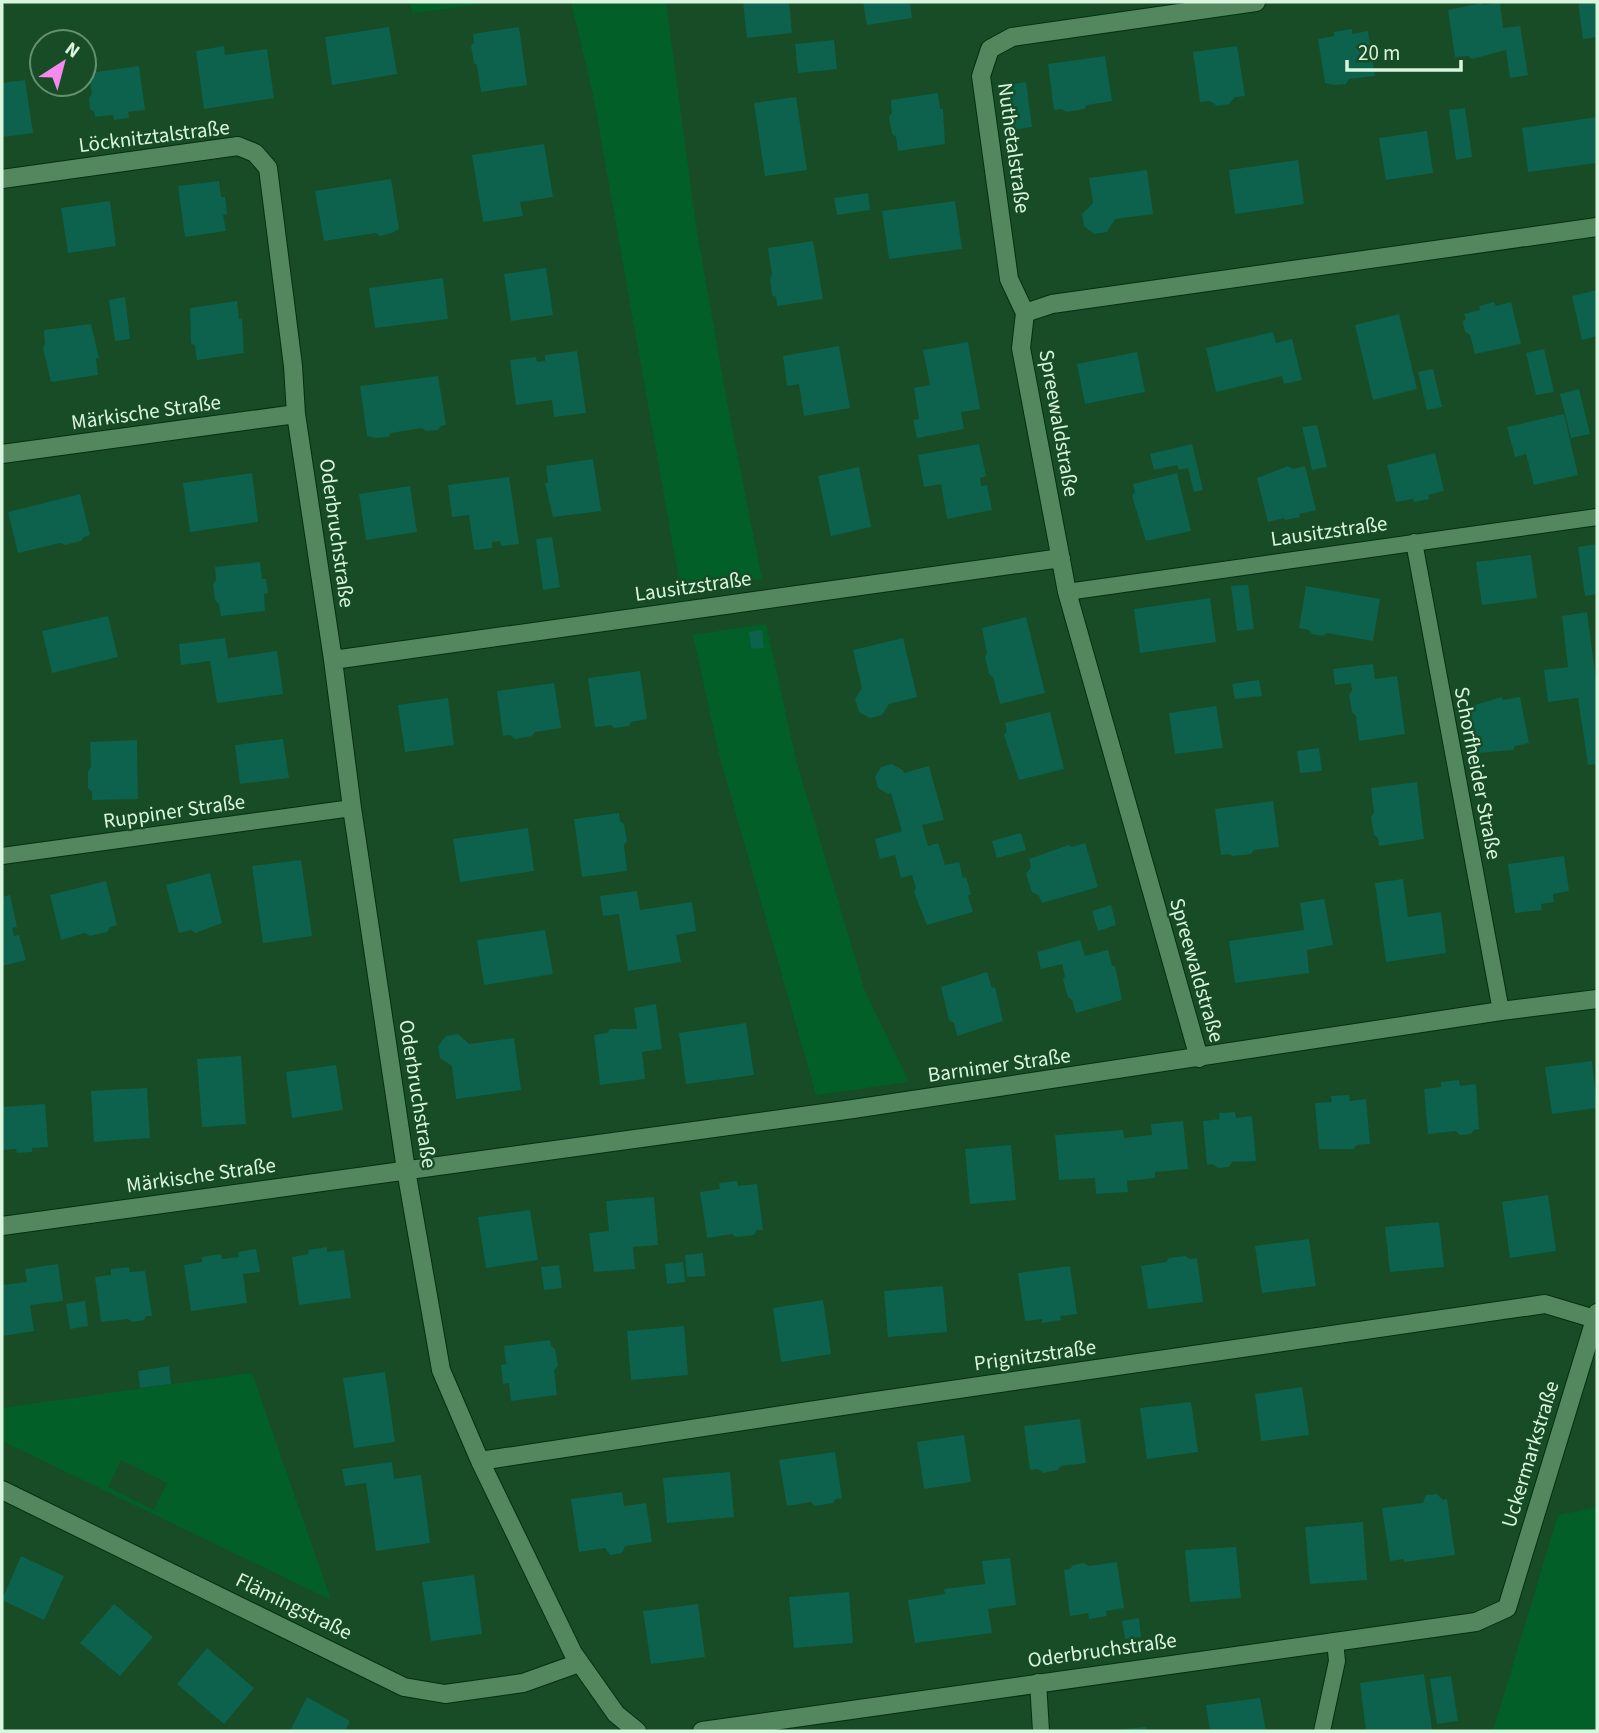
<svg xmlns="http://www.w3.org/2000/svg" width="1599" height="1733" font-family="'Source Sans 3',sans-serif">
  <rect width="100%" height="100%" fill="#174c26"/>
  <path fill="#035f28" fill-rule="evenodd" d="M410 2H500L412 13Z
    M571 2H666L696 226 727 402 762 579 681 591 593 94Z
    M766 624 796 760 865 991 909 1082 816 1095 719 754 693 635Z
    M252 1373 331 1600 2 1441V1408ZM121 1460 167 1483 154 1510 108 1487Z
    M1597 1507V1731H1493L1558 1515Z"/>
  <path fill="#0c624c" d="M743 2H789L792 33 747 38Z
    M863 2H910L912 18 867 25Z
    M1578 2H1597V37L1583 39Z
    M1482 3 1483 5 1500 3 1503 28 1520 26 1528 75 1510 78 1506 50 1472 59 1468 56 1455 57 1448 10Z
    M389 27 397 74 332 85 325 37Z
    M519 27 527 85 481 92 477 65 474 63 471 46 474 43 473 34Z
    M1352 29V34L1368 31 1375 76 1349 79 1346 84 1334 85 1325 83 1318 39 1334 36V32Z
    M834 40 837 69 798 73 795 44Z
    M224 46 225 55 267 49 274 98 204 109 196 51Z
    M1237 46 1245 96 1235 97 1229 104 1217 106 1210 101 1200 102 1193 52Z
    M1105 56 1112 101 1087 105 1084 109 1066 112 1062 109 1054 110 1048 64Z
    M139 66 145 110 128 112 129 118 114 120 113 115 95 117 94 112 90 109 89 98 92 94 89 73Z
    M25 80 33 133 2 137V83Z
    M1026 82 1032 127 1005 131 999 86Z
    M938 93 940 109H943L945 144 898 151 896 137 892 134 889 117 892 113 891 100Z
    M796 97 807 170 765 176 754 103Z
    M1465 108 1472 157 1456 160 1449 110Z
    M1597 117V163L1528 172 1522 128Z
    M1427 131 1433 173 1386 180 1379 138Z
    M544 144 553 197 520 202 523 216 483 222 472 155Z
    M1298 160 1304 204 1235 214 1229 170Z
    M1147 170 1153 214 1115 219 1107 232 1094 234 1084 226 1082 214 1093 203 1089 178Z
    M391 179 399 229 392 233 380 236 376 233 324 241 315 191Z
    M219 181 221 197H225L227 214 223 215 226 231 185 237 178 186Z
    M868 193 870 210 837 215 834 198Z
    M110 201 116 246 68 253 61 208Z
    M955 201 962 249 889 259 882 211Z
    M813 241 823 299 777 306 776 297 772 295 770 278 772 275 768 248Z
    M546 268 553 315 511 321 504 274Z
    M443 278 448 319 375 328 369 288Z
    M1597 290V336L1582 340 1572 296Z
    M125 297 130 339 115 341 109 300Z
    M237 301 239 319 242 318 244 353 197 360 195 346 191 343 190 308Z
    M1494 302 1496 306 1511 302 1521 344 1475 354 1470 335 1465 332 1463 322 1466 318 1464 314 1480 310 1479 306Z
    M1399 314 1417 389 1373 400 1355 325Z
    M91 324 99 358H96L98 375 51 382 43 348 45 344 44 330Z
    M1273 332 1276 343 1292 339 1302 380 1284 384 1282 376 1216 392 1206 348Z
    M968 342 980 409 961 412 964 429 917 438 913 420 919 419 914 388 930 385 923 350Z
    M839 346 850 408 804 416 799 384 787 386 783 356Z
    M1544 349 1554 392 1536 395 1526 353Z
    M577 351 586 413 554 417 552 400 516 405 510 360 536 357 537 362 545 361V355Z
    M1137 352 1145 392 1085 404 1077 364Z
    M1433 369 1442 407 1427 410 1418 372Z
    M438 376 446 425 441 426 438 430 426 431 422 428 391 433 388 437 376 438 367 436 360 386Z
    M1579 389 1590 434 1571 438 1560 394Z
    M1564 414 1578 475 1534 485 1526 454 1515 457 1507 427Z
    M1317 425 1327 467 1312 470 1302 427Z
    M979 444 986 476 980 478 981 486 987 485 992 510 947 519 941 484 924 487 918 455Z
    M1192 444 1203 490 1194 492 1188 468 1179 470 1177 465 1154 470 1150 454Z
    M1435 453 1444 491 1428 495 1429 499 1414 502 1413 499 1396 502 1387 465Z
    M593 459 601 511 553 517 545 483H548L546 466Z
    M1288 466 1293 469 1305 466 1316 510 1299 514 1300 517 1285 520 1284 518 1268 522 1257 478Z
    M859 467 871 527 831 536 818 476Z
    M252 473 258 522 190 532 183 483Z
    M1177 473 1191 531 1146 541 1132 496 1135 492 1133 484Z
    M509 477 519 544 501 546 500 541 492 542V548L474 550 469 515 452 517 448 485Z
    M410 486 417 532 366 540 359 494Z
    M80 494 90 535 84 537 81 541 65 545 60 543 18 553 8 512Z
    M552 537 560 587 543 590 536 539Z
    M1597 544V594L1585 596 1578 547Z
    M1531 555 1537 598 1482 605 1476 562Z
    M260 562 262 579H266L268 593 264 594 265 611 221 616 219 604 215 600 213 584 216 580 215 567Z
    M1248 585 1254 629 1237 631 1231 586Z
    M1306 586 1380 599 1373 641 1327 633 1323 636 1312 634 1309 630 1299 628Z
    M1210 598 1216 642 1140 653 1134 609Z
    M1587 612 1597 688V764L1588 765 1578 698 1548 702 1544 670 1568 667 1562 616Z
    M108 616 118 657 52 673 42 631Z
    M1026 617 1045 693 1000 704 993 677 989 674 985 657 987 653 982 628Z
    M762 630 764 648 751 649 749 632Z
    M225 638 228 658 277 651 283 694 217 703 210 661 181 665 179 644Z
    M903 638 917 697 889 704 882 715 870 718 859 712 855 699 862 688 853 650Z
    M1373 664 1375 679 1397 676 1405 734 1359 741 1356 716 1352 712 1349 695 1352 690 1351 683 1335 685 1333 669Z
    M640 671 647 719 631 722 629 726 614 728 611 725 595 727 588 678Z
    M1259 680 1262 696 1235 699 1232 684Z
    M554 683 561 728 535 732 532 736 515 739 510 735 503 736 497 691Z
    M1502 697 1503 700 1520 697 1529 743 1515 746 1513 750 1478 753 1468 707Z
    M448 698 454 745 405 752 398 705Z
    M1216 706 1223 748 1175 754 1169 713Z
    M1050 712 1064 769 1019 780 1004 735 1007 731 1005 723Z
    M283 739 289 778 240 784 235 745Z
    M137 740 138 799 92 800V792L88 788V771L91 767 90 742Z
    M1319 748 1322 771 1300 773 1297 751Z
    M892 764 903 770 904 773 929 766 944 820 922 825 928 846 938 843 945 865 959 862 963 878 966 877 971 894 968 896 973 912 927 925 914 892 916 888 912 875 901 878 895 855 880 859 875 839 902 831 891 793 888 794 878 788 875 777 881 767Z
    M1417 782 1424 839 1379 846 1378 838 1374 835 1371 817 1374 813 1371 788Z
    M1273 801 1279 847 1254 850 1251 854 1233 856 1229 854 1221 855 1215 809Z
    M619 813 620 821 624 824 627 841 624 845 627 871 582 877 574 819Z
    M528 828 534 871 460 882 453 839Z
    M1021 833 1026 850 997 858 992 841Z
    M1085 843 1098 887 1042 903 1039 896 1032 892 1026 874 1031 867 1029 859 1069 845 1072 847Z
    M1564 856 1569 891 1553 894 1554 902 1541 904 1542 910 1515 913 1508 864Z
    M301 860 312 936 263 943 252 866Z
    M210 873 222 923 195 933 191 930 179 933 166 885Z
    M1403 879 1408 917 1441 912 1446 953 1386 962 1375 883Z
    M106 881 117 925 110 927 107 932 90 936 85 933 61 940 50 895Z
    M637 891 640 910 692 902 696 931 676 935 681 962 628 971 619 914 603 916 600 896Z
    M10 895 17 927 12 928 14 936 19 935 26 960 2 966V897Z
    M1324 899 1333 945 1307 950 1309 973 1235 983 1229 941 1304 930 1300 903Z
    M1111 905 1116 925 1098 931 1092 911Z
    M545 930 553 974 484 985 477 940Z
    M1080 940 1085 956 1108 950 1112 966H1115L1122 1000 1076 1013 1072 1000 1068 997 1063 980 1065 976 1062 964 1041 969 1037 952Z
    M987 972 992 988 995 987 1003 1021 957 1036 954 1023 949 1020 941 987Z
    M656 1004 662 1049 642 1052 645 1079 600 1085 594 1035 607 1033 610 1029H637L634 1008Z
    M746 1023 754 1075 686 1084 679 1033Z
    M458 1034 469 1044 514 1038 521 1090 456 1099 452 1066 440 1058 438 1046 446 1036Z
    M241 1056 246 1124 202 1127 197 1059Z
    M1592 1061 1597 1108 1552 1114 1545 1067Z
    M336 1065 343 1110 292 1118 286 1072Z
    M1459 1080 1460 1086 1476 1084 1479 1129 1474 1130 1471 1134 1460 1135 1456 1131 1428 1134 1424 1089 1441 1087V1082Z
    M147 1088 150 1138 94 1142 91 1091Z
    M1349 1095 1350 1101 1366 1099 1370 1144 1357 1145 1353 1149H1319L1315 1103 1332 1102 1331 1096Z
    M45 1104 48 1147 32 1148V1152L17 1153 16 1149 2 1150V1107Z
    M1235 1112 1236 1118 1252 1116 1256 1161 1232 1162 1229 1167 1218 1168 1213 1164 1207 1165 1203 1121 1220 1119 1219 1113Z
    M1183 1121 1188 1169 1155 1172V1178L1127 1181 1128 1192 1096 1194 1095 1178 1059 1180 1055 1135 1123 1130 1124 1138 1152 1135 1151 1124Z
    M1011 1145 1016 1200 970 1204 965 1149Z
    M737 1181 738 1186 757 1184 763 1230H757L754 1235 736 1237 732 1234 707 1238 700 1192 720 1189 719 1183Z
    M1548 1195 1556 1251 1510 1258 1502 1202Z
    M654 1197 658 1245 633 1247 635 1269 594 1272 589 1233 609 1231 606 1201Z
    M530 1210 538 1260 486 1268 478 1217Z
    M1439 1222 1444 1267 1390 1272 1385 1227Z
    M1309 1239 1316 1286 1262 1293 1255 1246Z
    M327 1247V1252L344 1250 351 1298 299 1305 292 1257 309 1254 308 1250Z
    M256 1249 260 1272 243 1274 247 1303 191 1311 184 1265 202 1262V1257L221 1254 222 1259 239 1257 238 1252Z
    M703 1253 705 1276 687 1277 685 1255Z
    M1185 1256 1190 1259 1197 1258 1203 1302 1148 1309 1141 1266 1166 1262 1169 1258Z
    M683 1262 685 1282 667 1284 665 1264Z
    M58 1264 63 1301 30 1305 34 1331 2 1336V1285L27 1282 25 1269Z
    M559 1265 562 1288 544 1290 541 1267Z
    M1070 1266 1077 1314 1060 1316 1061 1320 1042 1323V1319L1025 1321 1018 1273Z
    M129 1267 130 1272 145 1271 152 1316H146L144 1320 132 1322 128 1319 101 1322 95 1277 111 1275V1269Z
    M943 1286 947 1332 888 1337 884 1291Z
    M823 1300 831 1354 781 1362 773 1308Z
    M85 1301 88 1326 70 1329 66 1304Z
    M684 1326 688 1375 631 1380 627 1331Z
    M550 1340 551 1346 555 1349 558 1366 554 1370 557 1395 511 1401 509 1383 503 1384 501 1365 506 1364 504 1346Z
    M169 1366 171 1384 140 1388 138 1371Z
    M385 1372 395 1442 354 1448 343 1378Z
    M1302 1387 1309 1435 1261 1441 1255 1394Z
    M1191 1402 1198 1452 1147 1459 1140 1408Z
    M1080 1419 1086 1463 1061 1466 1058 1470 1043 1473 1038 1469 1030 1470 1024 1426Z
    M964 1435 971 1482 924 1489 917 1442Z
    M835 1452 842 1498 836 1499 833 1503 815 1506 811 1502 787 1506 779 1460Z
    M392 1462 394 1479 421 1475 430 1543 376 1551 366 1483 345 1486 342 1469Z
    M730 1472 734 1517 667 1523 663 1478Z
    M622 1492 624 1506 646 1503 652 1542 625 1546 622 1553 610 1555 605 1548 579 1552 571 1499Z
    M1437 1494 1443 1500 1447 1499 1455 1555 1404 1562V1559L1390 1561 1382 1508 1423 1503 1426 1495Z
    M1363 1522 1367 1580 1310 1584 1305 1527Z
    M1236 1547 1241 1598 1190 1602 1185 1550Z
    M21 1556 64 1576 44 1620 2 1600Z
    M1010 1558 1016 1605 988 1609 992 1633 915 1643 908 1600 945 1594 944 1589 985 1584 982 1561Z
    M1117 1562 1124 1608 1106 1611 1107 1616 1089 1619 1088 1613 1070 1616 1064 1570 1070 1569 1073 1565 1084 1563 1089 1566Z
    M474 1575 482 1634 431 1641 422 1582Z
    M849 1592 853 1643 794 1648 789 1597Z
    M114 1604 153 1637 120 1676 80 1643Z
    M698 1604 705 1657 651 1664 643 1611Z
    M1139 1618 1141 1637 1125 1639 1122 1621Z
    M207 1648 254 1688 224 1724 177 1684Z
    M1424 1674 1432 1730 1366 1731 1360 1683Z
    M1451 1676 1458 1721 1437 1724 1430 1679Z
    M307 1697 350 1721 345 1731H290Z
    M1260 1698 1266 1731H1210L1206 1705Z
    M1146 1727V1731H1121V1729Z"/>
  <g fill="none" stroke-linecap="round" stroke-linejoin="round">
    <defs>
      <path id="lane" d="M1414 542 1501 1011
        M1067 592 1597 517
        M2 856 352 808
        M1038 1682 1041 1731
        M1322 1731 1337 1661 1335 1641"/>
      <path id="street" d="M2 179 238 146 255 153 268 168 293 366 296 414 333 660 352 808 406 1170 441 1370 480 1461 573 1653 616 1714 637 1731
        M1025 313 1009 279 981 76 990 49 1012 37 1256 2
        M2 454 296 414
        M333 660 1061 558
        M1199 1058 1067 592 1021 348 1025 313 1052 304 1597 227
        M2 1226 853 1109 1501 1011 1597 999
        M480 1461 862 1403 1545 1304 1595 1319
        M2 1490 404 1687 445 1694 523 1683 579 1663
        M702 1731 1476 1622 1507 1608 1597 1313"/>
    </defs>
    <use href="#lane" stroke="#062f13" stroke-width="18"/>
    <use href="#street" stroke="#062f13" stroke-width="20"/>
    <use href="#lane" stroke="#53875e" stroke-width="16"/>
    <use href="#street" stroke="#53875e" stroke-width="18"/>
  </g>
  <g text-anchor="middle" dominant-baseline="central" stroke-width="5" stroke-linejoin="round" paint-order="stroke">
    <g font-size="21" fill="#daf5de" stroke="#174c26">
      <text transform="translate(154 136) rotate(-7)">Löcknitztalstraße</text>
      <text transform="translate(1014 148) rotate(82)">Nuthetalstraße</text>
      <text transform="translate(146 412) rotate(-8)">Märkische Straße</text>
      <text transform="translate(1059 423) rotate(80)">Spreewaldstraße</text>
      <text transform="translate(1329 531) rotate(-8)">Lausitzstraße</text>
      <text transform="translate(337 533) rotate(82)">Oderbruchstraße</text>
      <text transform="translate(693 586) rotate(-8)">Lausitzstraße</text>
      <text transform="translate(1478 773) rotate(79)">Schorfheider Straße</text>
      <text transform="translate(174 811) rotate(-8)">Ruppiner Straße</text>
      <text transform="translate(1197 970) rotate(74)">Spreewaldstraße</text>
      <text transform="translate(999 1065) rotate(-8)">Barnimer Straße</text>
      <text transform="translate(418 1094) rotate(81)">Oderbruchstraße</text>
      <text transform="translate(201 1175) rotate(-8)">Märkische Straße</text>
      <text transform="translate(1035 1355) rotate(-8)">Prignitzstraße</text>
      <text transform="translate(1530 1454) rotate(-73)">Uckermarkstraße</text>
      <text transform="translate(294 1606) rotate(26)">Flämingstraße</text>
      <text transform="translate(1102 1650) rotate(-8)">Oderbruchstraße</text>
    </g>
  </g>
  <rect width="1599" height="1733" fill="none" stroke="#daf5de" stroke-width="7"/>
  <g transform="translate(63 63) rotate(36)"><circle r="33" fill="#174c26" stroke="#659070" stroke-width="2"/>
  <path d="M0-5L12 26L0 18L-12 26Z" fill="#f589ee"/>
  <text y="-10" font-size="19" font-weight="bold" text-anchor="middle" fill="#daf5de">N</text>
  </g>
  <path d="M1347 60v10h114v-10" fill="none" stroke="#daf5de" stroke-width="3.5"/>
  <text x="1358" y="60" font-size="21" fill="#daf5de" stroke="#174c26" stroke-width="5" paint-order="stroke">20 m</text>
</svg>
